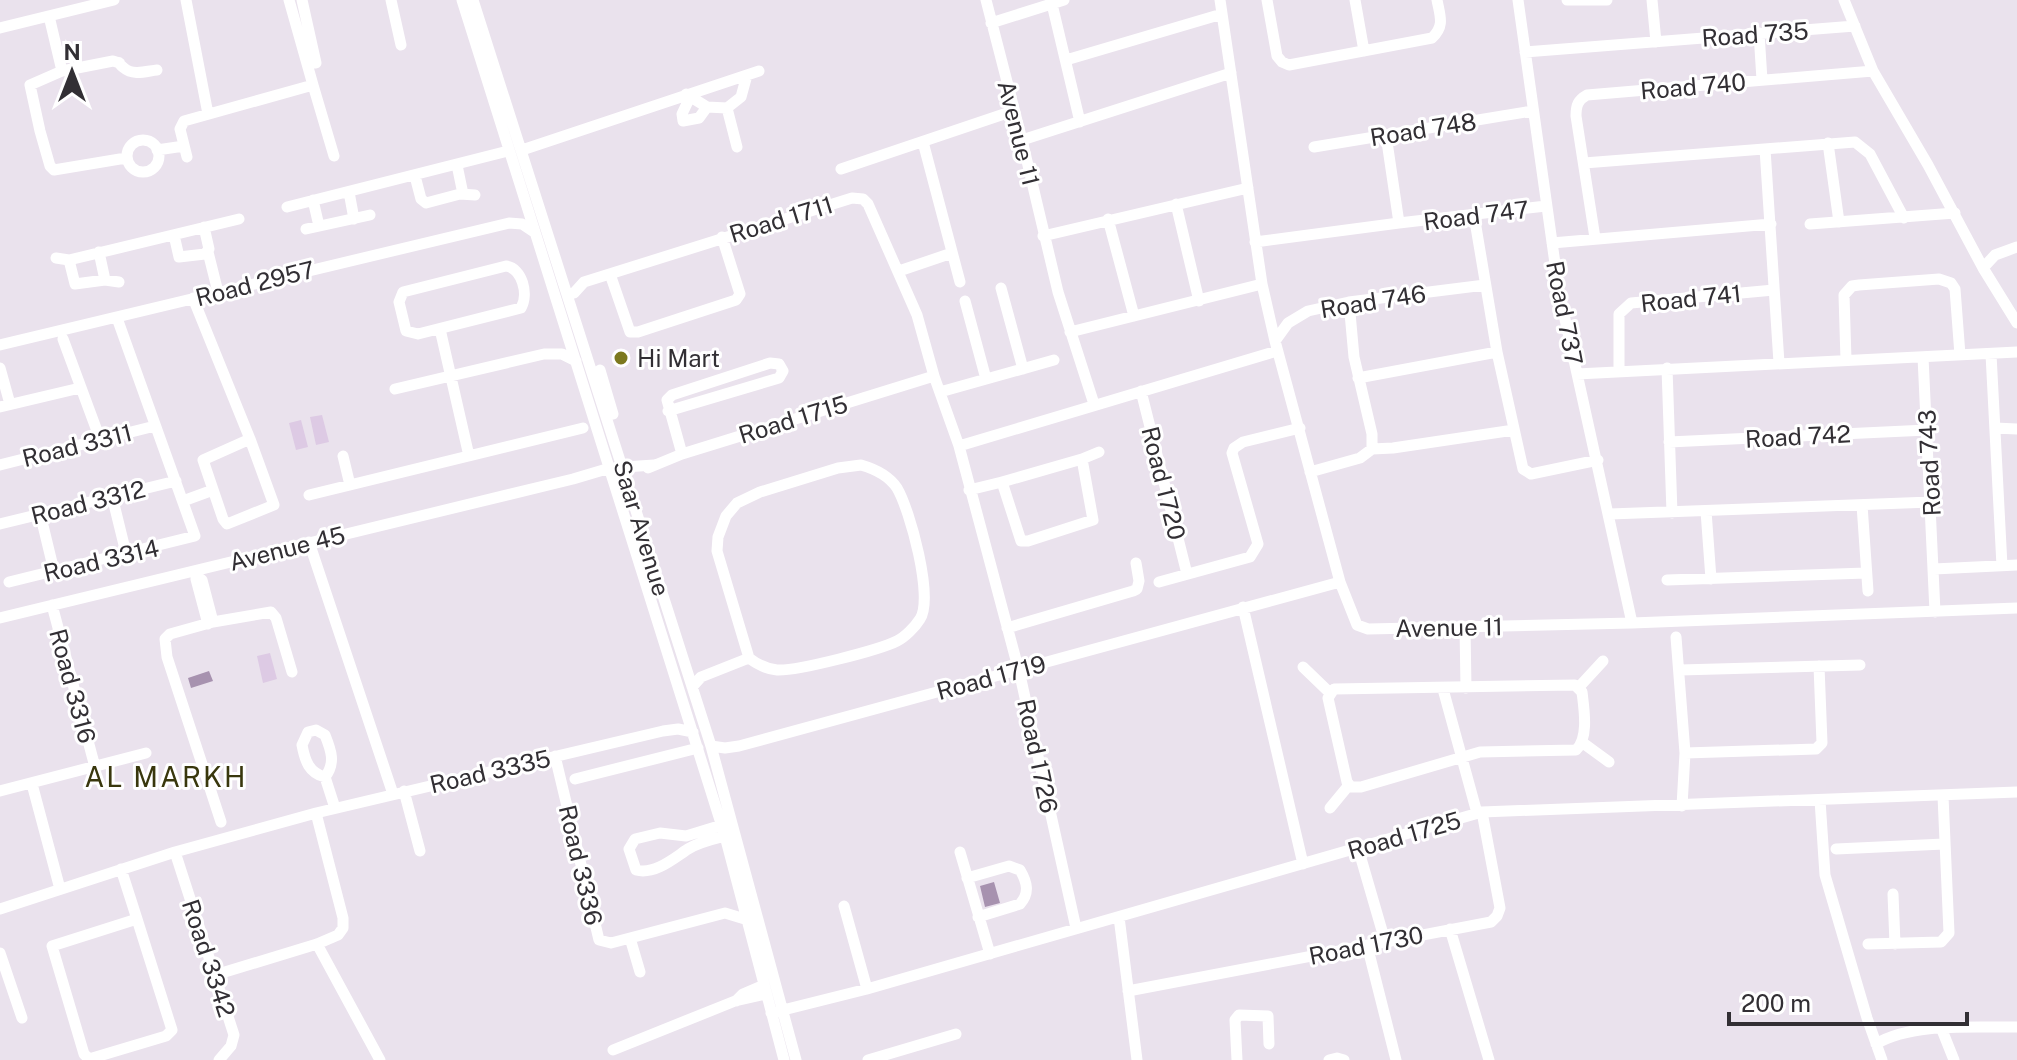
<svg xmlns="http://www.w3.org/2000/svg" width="2017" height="1060" font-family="'Public Sans',sans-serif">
  <rect width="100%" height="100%" fill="#eae2ed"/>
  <path fill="#ddcae4" d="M322 415 329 442 316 445 310 417Z
    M301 420 308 447 296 450 289 423Z
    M270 653 277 679 263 683 257 656Z"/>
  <path fill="#a792af" d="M209 671 213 681 191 688 188 678Z
    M994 882 1000 903 985 907 980 886Z"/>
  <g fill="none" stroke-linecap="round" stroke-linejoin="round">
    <path stroke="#fff" stroke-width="11" d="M186 0 208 114
      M302 0 316 63
      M391 0 401 45
      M462 0 725 836 784 1060
      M473 0 711 746 796 1060
      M986 0 1022 140 1058 292 1094 404
      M1220 0 1262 284 1275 341 1340 582 1357 625 1368 629 1632 623 2017 608
      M1267 0 1277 56 1282 62 1289 65 1432 38C1445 26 1440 16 1437 0
      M1355 0 1364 51
      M1518 0 1559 292 1632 623
      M1567 0H1607
      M1652 0 1656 42
      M1844 0 1873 71 1928 165 1983 268 2017 323
      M1052 4 1080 122
      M49 16 62 71
      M991 23 1064 0
      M0 28 114 0
      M1759 33 1762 80
      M1525 52 1855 26
      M1066 60 1222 14
      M313 85 334 156
      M686 94 707 107 727 108 741 97 747 75
      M690 97 682 114 683 121 699 118 707 107
      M727 108 737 147
      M1386 135 1399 223 1546 206
      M1022 140 1231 73
      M127 156a16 16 0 1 1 32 0a16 16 0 1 1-32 0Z
      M923 142 960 282
      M1828 143 1839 222
      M1314 147 1532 111
      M1765 149 1779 363
      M157 150 184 146
      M522 150 759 71
      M187 157 180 129 184 121 313 85 289 0
      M126 158 54 170 50 166 40 131 30 85 62 71 113 61C126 65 114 60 124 68 133 76 147 71 157 70
      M1584 163 1855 142 1870 154 1904 218
      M457 165 463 194
      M841 169 1013 111
      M415 176 421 199 426 203 460 194 475 195
      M349 192 354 219
      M313 200 319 226
      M1176 204 1199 301
      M287 207 508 151
      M1474 215 1497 352 1523 469 1531 474 1598 460
      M1108 219 1134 316
      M1810 224 1955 213
      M306 229 370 215
      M174 235 179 257 205 254 209 249 204 227
      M1043 236 1248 188
      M1595 238 1576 116C1576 105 1578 100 1587 95L1873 71
      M1255 242 1399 223
      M1552 243 1771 224
      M99 252 105 280
      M208 252 218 292
      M56 258 69 260 239 219
      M69 260 75 284 105 280 119 282
      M506 266C522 268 529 294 521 308L418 334 406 331 399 302 403 292Z
      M1983 268 1995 255 2017 247
      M899 271 952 253
      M610 274 630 332H638L736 300 740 294 722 237
      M1001 288 1023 369
      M574 293 584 282 852 198 863 199 868 204 917 315 934 376 959 446 1020 675 1076 928
      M193 298 250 439
      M965 301 986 379
      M440 329 469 456
      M1070 332 1262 284
      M63 339 100 439
      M1275 341 1288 323 1308 311 1349 302 1485 285
      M0 345 509 223 522 224 534 232
      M1991 354 2002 566
      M1923 357 1935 612
      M1846 360 1844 295 1852 286 1859 285 1939 279 1951 283 1955 289 1960 355
      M0 368 10 404
      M1667 368 1672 513
      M600 370 613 414
      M1619 370V314L1631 303 1774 290
      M1577 374 2017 352
      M1358 378 1497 352
      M395 389 544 354H562L576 361
      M1141 391 1187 574
      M940 392 1054 360
      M0 407 80 388
      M668 411 779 378 783 371 779 364 770 363 672 395 667 400 682 454
      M1995 428 2017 429
      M250 439 274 505 227 524 223 519 203 460Z
      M1669 442 1927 430
      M959 446 1277 351
      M1372 449 1393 448 1514 430
      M343 456 350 485
      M1082 459 1093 520 1028 541H1021L1002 482Z
      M1082 459 1099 452
      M0 465 155 426
      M861 465C875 469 889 476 897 488 910 510 934 598 920 619 915 627 905 637 897 641 879 650 798 671 777 670 767 669 758 665 749 658L717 551 718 537 726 516 737 503 760 492 838 468Z
      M648 468 682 454 934 376
      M1310 472 1360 458 1372 449V434L1354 357 1349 302
      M969 490 1002 482
      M309 495 583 428
      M112 496 126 553
      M183 501 213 490
      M1862 505 1868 591
      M1706 511 1711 579
      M40 513 54 571
      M1610 514 1931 502
      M0 524 176 481
      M309 542 393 794
      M1934 569 2017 565
      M1667 580 1866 573
      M9 582 195 536 117 318
      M1159 582 1250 557 1258 544 1232 453 1234 448 1243 442 1300 428
      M52 605 95 767
      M1243 607 1303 864
      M0 618 573 479 610 468 654 465
      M208 624 196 579 197 577 202 580 213 622
      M1465 627 1466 688
      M1007 628 1133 591 1137 589 1139 581 1136 563
      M1676 637 1685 753 1682 806
      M1303 667 1330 693
      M1680 670 1860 665
      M1575 685 1582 692C1584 709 1589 738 1576 750L1480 752 1361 787H1351L1347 782 1328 698 1334 689Z
      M692 687 701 677 749 658
      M1579 687 1603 661
      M1443 689 1477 813
      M316 730 325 735C331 750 336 763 325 777 309 773 305 761 302 745L308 732Z
      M1583 743 1609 762
      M711 746 725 748 739 746 1340 582
      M1685 753 1816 749 1822 743 1819 666
      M555 756 599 940 611 943 725 913 748 920
      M325 777 335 808
      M575 779 698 748
      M32 784 60 889
      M0 791 146 753
      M404 791 420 851
      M1820 800 1825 875 1867 1018 1882 1060
      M1330 808 1349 785
      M221 822 167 657 165 639 170 634 213 622 271 612 276 618 292 672
      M722 825 686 836 660 833 635 839 629 849 636 870C655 875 674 858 688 849 699 842 713 839 725 836
      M1358 848 1385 941
      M1836 849 1944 844
      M175 852 234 1035 231 1046 219 1060
      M960 852 990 954
      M121 869 137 919
      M967 878 1009 866 1020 870C1027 882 1030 893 1020 904L978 917
      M1893 894 1895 944
      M844 906 867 989
      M0 909 175 852 316 813 663 731 678 729 693 732
      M1119 917 1137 1060
      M137 919 172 1030 166 1036 89 1059 84 1054 52 946Z
      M1450 929 1489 1060
      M630 938 640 972
      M317 944 380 1060
      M1868 944 1941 942 1949 933 1943 796
      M1367 945 1396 1060
      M0 953 22 1018
      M215 975 317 944 338 935 343 928V918L316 813
      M1128 991 1491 922 1497 916 1500 908 1482 812
      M736 1001 743 994 764 985
      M771 1013 867 989 1482 812 2017 792
      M1942 1030 1954 1060
      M1876 1044C1913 1022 1974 1028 2017 1027
      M613 1050 735 1001 766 994
      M868 1060 956 1034
      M1237 1060 1235 1020 1239 1015 1268 1016 1269 1044
      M1329 1060 1337 1058 1344 1060"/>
  </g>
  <circle fill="#7c781e" stroke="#fff" stroke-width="3" cx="621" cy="358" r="8"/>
  <g text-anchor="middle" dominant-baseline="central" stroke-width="6" stroke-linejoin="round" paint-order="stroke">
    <g font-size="24" fill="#322f34" stroke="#fff">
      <text transform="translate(1755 34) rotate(-4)">Road 735</text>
      <text transform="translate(1693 86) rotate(-5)">Road 740</text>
      <text transform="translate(1423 129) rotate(-9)">Road 748</text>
      <text transform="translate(1019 133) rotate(76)">Avenue 11</text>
      <text transform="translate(1476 215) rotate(-7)">Road 747</text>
      <text transform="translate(781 219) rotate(-17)">Road 1711</text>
      <text transform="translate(255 283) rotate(-14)">Road 2957</text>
      <text transform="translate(1691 298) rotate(-6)">Road 741</text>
      <text transform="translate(1373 301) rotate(-9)">Road 746</text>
      <text transform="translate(1565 313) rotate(79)">Road 737</text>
      <text transform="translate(793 419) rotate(-17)">Road 1715</text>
      <text transform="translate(1798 436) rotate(-3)">Road 742</text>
      <text transform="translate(77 445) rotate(-14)">Road 3311</text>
      <text transform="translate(1929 463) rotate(-93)">Road 743</text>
      <text transform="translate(1164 483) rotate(76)">Road 1720</text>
      <text transform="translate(88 502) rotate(-14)">Road 3312</text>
      <text transform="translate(642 528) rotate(73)">Saar Avenue</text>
      <text transform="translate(287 548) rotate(-14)">Avenue 45</text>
      <text transform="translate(101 560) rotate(-13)">Road 3314</text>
      <text transform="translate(1449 627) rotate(-1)">Avenue 11</text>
      <text transform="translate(991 677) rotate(-15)">Road 1719</text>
      <text transform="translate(73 686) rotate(75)">Road 3316</text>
      <text transform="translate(1038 756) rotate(78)">Road 1726</text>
      <text transform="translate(490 771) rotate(-13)">Road 3335</text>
      <text transform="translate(1404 835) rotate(-16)">Road 1725</text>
      <text transform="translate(581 865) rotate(77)">Road 3336</text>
      <text transform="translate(1366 945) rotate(-11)">Road 1730</text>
      <text transform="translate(209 958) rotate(72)">Road 3342</text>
    </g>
    <g font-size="24" fill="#322f34" stroke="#fff" text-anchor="start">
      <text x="637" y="358">Hi Mart</text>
    </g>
    <g font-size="28" letter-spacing="2" fill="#39370d" stroke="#fff">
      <text x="166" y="776">AL MARKH</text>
    </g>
  </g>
  <g transform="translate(72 72)" stroke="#ffffff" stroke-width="6" paint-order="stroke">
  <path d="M0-6L14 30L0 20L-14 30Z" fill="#322f34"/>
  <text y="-12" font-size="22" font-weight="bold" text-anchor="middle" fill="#322f34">N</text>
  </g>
  <path d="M1729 1012v12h238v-12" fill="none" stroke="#322f34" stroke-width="4"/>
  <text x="1741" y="1012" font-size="24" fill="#322f34" stroke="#ffffff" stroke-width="6" paint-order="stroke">200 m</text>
</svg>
